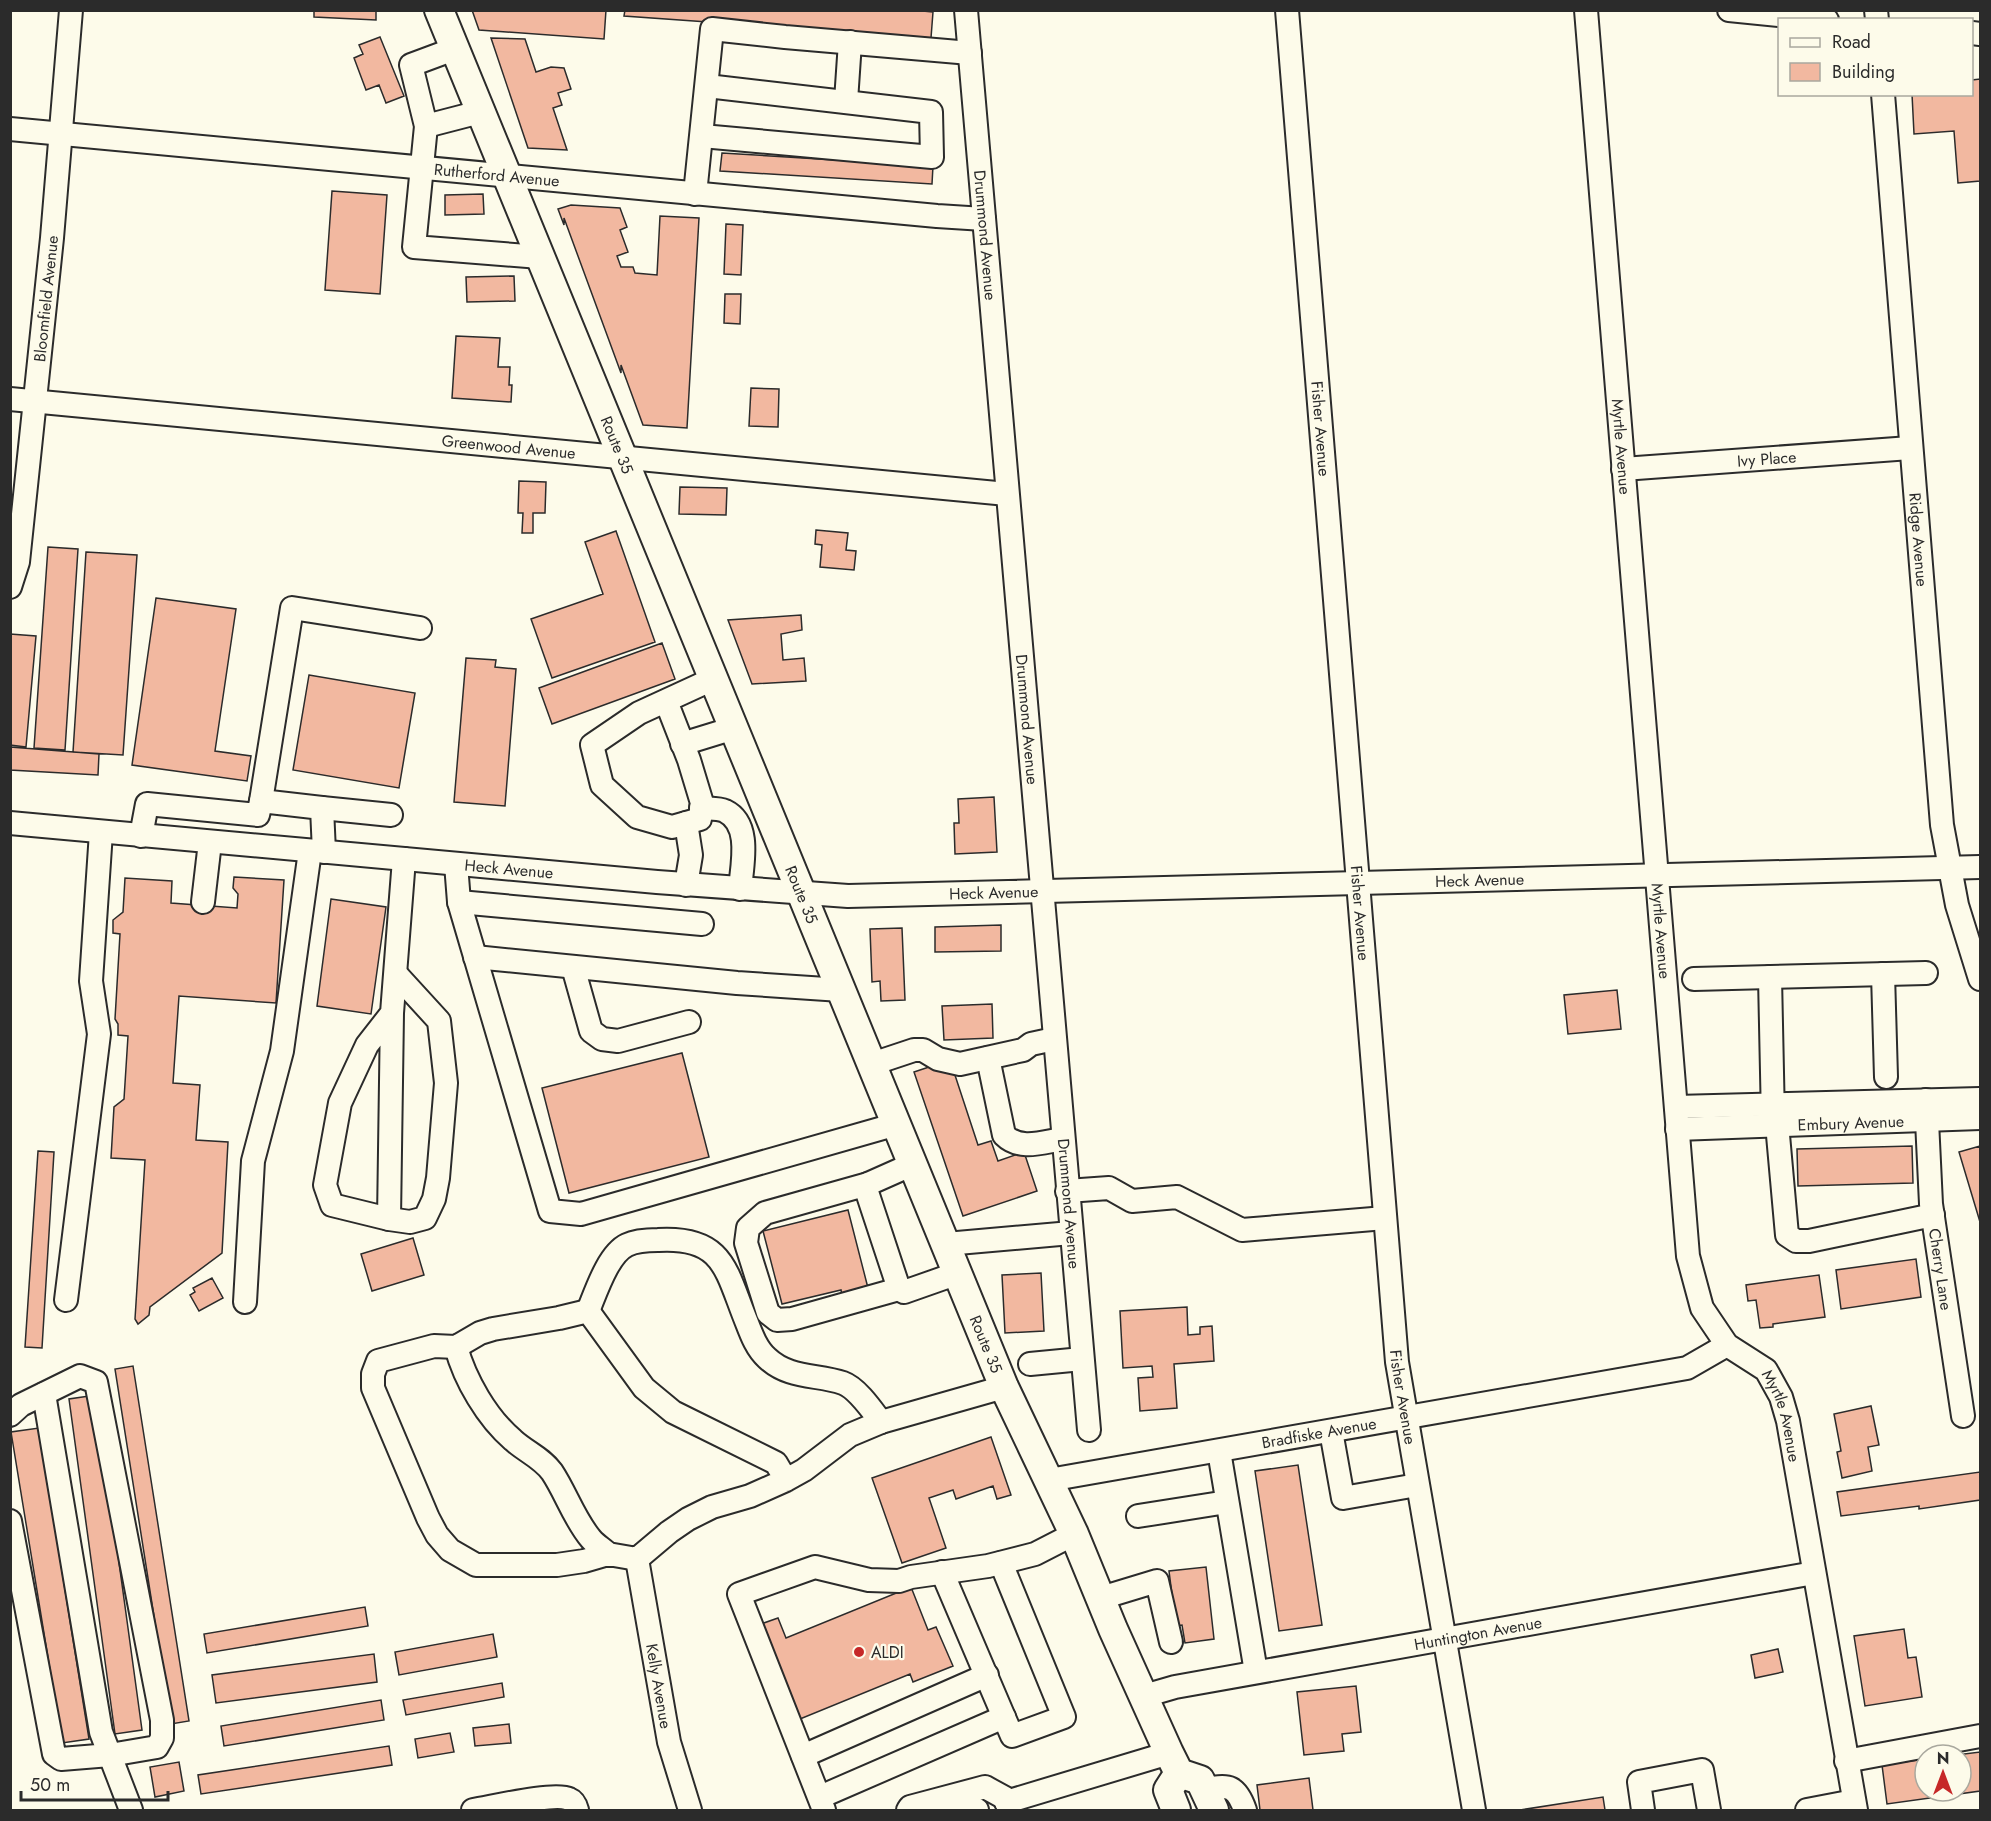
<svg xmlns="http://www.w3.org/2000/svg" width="1991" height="1821" font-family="Jost,sans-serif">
  <rect width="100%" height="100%" fill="#fdfbea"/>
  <path fill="#f2b8a0" stroke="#2b2b2b" stroke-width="1.5" d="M314 10H376V20L314 17Z
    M472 10H606L604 39 479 30Z
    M625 10H912L933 12 931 38 624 16Z
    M380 37 404 96 386 103 379 85 366 90 354 58 363 54 359 45Z
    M491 38 525 39 536 72 551 67 564 68 571 89 558 93 562 105 553 108 567 150 528 148Z
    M1980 79V181L1958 183 1954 131 1914 134 1912 94H1972V80Z
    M722 153 933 166 932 184 720 171Z
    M332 191 387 195 380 294 325 290Z
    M483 194 484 214 445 215V195Z
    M571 205 620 208 627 227 620 230 628 252 617 256 621 267H633L635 273 657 275 660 216 699 218 687 428 643 425 621 365V373L564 218V225L558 209Z
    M726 224 743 225 741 275 724 274Z
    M514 276 515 301 467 302 466 277Z
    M725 294H741L740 324 724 323Z
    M456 336 500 338 498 367H510L509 385H512L511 402 452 398Z
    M751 388 779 389 778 427 749 426Z
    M519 481 546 482 545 513H533V533H522L523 513H518Z
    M680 487 727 488 726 515 679 514Z
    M816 530 848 533 846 550 856 551 854 570 820 567 822 545 815 544Z
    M616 531 655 642 552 678 531 619 603 594 585 542Z
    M48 547 78 549 65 750 34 748Z
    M86 552 137 555 123 755 73 752Z
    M156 598 236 609 215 751 251 756 247 781 132 765Z
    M801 615 802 630 781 634 783 660 804 658 806 681 752 684 728 620Z
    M10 634 36 636 26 747 10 745Z
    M662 643 675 679 552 724 539 688Z
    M466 658 496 660 495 667 516 669 505 806 454 802Z
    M309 675 415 693 399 788 293 770Z
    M10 747 99 754 98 775 10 770Z
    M994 797 997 852 955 854 954 823H959L958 799Z
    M234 877 284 880 276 1003 179 996 173 1083 200 1085 196 1140 228 1142 222 1253 150 1307 149 1315 138 1324 135 1319 145 1160 111 1158 114 1107 124 1099 128 1036 118 1035V1024L115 1019 120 934 113 933V920L123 912 125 878 172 881 171 903 237 908 238 894 233 888Z
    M331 899 386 907 371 1014 317 1006Z
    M1001 925V951L935 952V927Z
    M902 928 905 1000 881 1001 880 981 872 982 870 929Z
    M1617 990 1621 1029 1568 1034 1564 995Z
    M992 1004 993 1038 944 1040 942 1006Z
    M682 1053 709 1157 569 1193 542 1088Z
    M950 1060 978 1145 991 1141 998 1161 1024 1152 1037 1191 963 1216 914 1072Z
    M1912 1146 1913 1183 1798 1186 1797 1149Z
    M1980 1146V1222L1959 1152Z
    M38 1151 54 1152 42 1348 25 1347Z
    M848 1210 868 1288 842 1295 841 1290 782 1304 763 1231Z
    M413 1238 424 1275 372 1291 361 1254Z
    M1916 1259 1921 1297 1841 1309 1836 1270Z
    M1041 1273 1044 1331 1005 1333 1002 1275Z
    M1819 1275 1825 1317 1773 1324V1327L1760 1328 1756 1300 1748 1301 1746 1285Z
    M212 1278 223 1298 199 1311 190 1295 195 1292 193 1288Z
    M1187 1307 1188 1335 1200 1334V1327L1212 1326 1214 1361 1174 1364 1177 1408 1140 1411 1138 1378 1153 1377 1152 1366 1123 1368 1120 1311Z
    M133 1366 189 1721 171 1724 115 1369Z
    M96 1395 142 1730 115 1734 69 1399Z
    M1871 1406 1879 1445 1868 1447 1872 1471 1842 1478 1837 1452 1841 1451 1834 1414Z
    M39 1428 89 1739 62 1743 11 1432Z
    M991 1437 1011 1495 997 1499 993 1486 956 1499 953 1490 929 1498 946 1548 902 1563 872 1478Z
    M1298 1465 1322 1625 1279 1631 1255 1471Z
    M1980 1472V1500L1919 1509V1506L1841 1516 1837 1492Z
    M1206 1567 1214 1639 1185 1643 1182 1625 1176 1626 1169 1571Z
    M911 1587 928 1630 936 1627 953 1666 913 1682 910 1674 800 1719 761 1624 778 1618 786 1638Z
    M365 1607 368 1626 207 1653 204 1634Z
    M1904 1629 1908 1658 1916 1657 1922 1697 1865 1706 1854 1636Z
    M493 1634 497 1657 399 1675 395 1652Z
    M1778 1649 1783 1672 1755 1678 1751 1655Z
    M374 1654 377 1682 216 1703 212 1675Z
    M502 1683 504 1697 406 1715 403 1700Z
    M1356 1686 1361 1732 1342 1734 1344 1751 1304 1755 1297 1692Z
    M381 1700 384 1720 224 1746 221 1726Z
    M509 1724 511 1743 475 1746 473 1728Z
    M450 1733 454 1752 418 1758 415 1739Z
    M389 1746 392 1765 201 1794 198 1775Z
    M1980 1752V1791L1887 1804 1882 1765 1925 1759V1791H1961V1755H1956Z
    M179 1762 184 1791 155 1797 150 1767Z
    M1309 1778 1313 1810H1260L1257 1785Z
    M1603 1797 1605 1810H1520Z"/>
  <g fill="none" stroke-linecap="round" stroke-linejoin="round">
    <defs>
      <g id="minor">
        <path id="s1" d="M966 10 1089 1430"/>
        <path id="s2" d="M1287 10 1397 1362 1474 1810"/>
        <path id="s3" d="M1586 10 1688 1256 1702 1308 1727 1345 1766 1370 1781 1397 1788 1421 1856 1810"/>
        <path d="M1729 10 1827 20"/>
        <path d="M1876 10 1877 20"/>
        <path d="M1972 33 1980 34"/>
        <path d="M454 49 411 65 426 126 414 247 540 257"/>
        <path id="s4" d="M1883 94 1942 825 1957 905 1980 979"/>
        <path d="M846 101 850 42"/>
        <path d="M426 126 480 112"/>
        <path id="s5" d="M10 129 937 216 984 219"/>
        <path d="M702 136 932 157 931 112 707 86"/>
        <path d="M695 194 712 29 785 37 970 53"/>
        <path id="s6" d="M10 399 1007 494"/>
        <path id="s7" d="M1623 469 1910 448"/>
        <path id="s8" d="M10 587 18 562 52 238 71 10"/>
        <path d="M666 701 689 760 702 803 700 819 672 827 637 817 602 785 592 745 639 713 713 679"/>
        <path d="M682 744 734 728"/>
        <path d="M261 801 292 608 420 628"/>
        <path d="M322 808 391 815"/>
        <path d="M701 808C708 809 718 808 725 811 752 824 742 865 740 889"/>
        <path id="s9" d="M10 823 657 882 848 896 1980 867"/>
        <path d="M686 823 691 855 686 885"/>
        <path d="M141 836 147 804 258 815 261 801 322 808 324 852"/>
        <path d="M456 864 459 902 550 1211 581 1214 897 1124"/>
        <path d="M203 902 210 842"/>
        <path d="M459 902 702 924"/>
        <path d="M475 957 737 983 841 990"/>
        <path d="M573 967 591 1031 602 1039 618 1041 689 1022"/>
        <path d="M1883 974 1886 1077"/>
        <path d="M1770 977 1773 1120"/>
        <path d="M1694 979 1926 973"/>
        <path d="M392 1013 367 1045 340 1103 325 1185 332 1205 389 1219 392 1013 404 859"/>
        <path d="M988 1058 1004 1135C1020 1151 1043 1142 1063 1139"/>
        <path d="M872 1064 914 1050H923L938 1059 960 1064 1023 1050 1031 1044 1054 1039"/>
        <path id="s10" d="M1926 1100 1931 1204 1963 1416"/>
        <path d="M1676 1107 1980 1099"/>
        <path d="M1777 1124 1787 1235 1796 1241H1809L1933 1215"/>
        <path id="s11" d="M1677 1129 1980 1118"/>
        <path d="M913 1164 868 1184 866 1189 899 1289 904 1292 958 1273"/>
        <path d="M868 1184 765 1213 748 1228 746 1243 768 1313 777 1320 792 1319 899 1289"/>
        <path d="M1067 1191 1109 1188 1132 1201 1177 1197 1242 1230 1385 1218"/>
        <path d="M389 1219 410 1222 425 1218 434 1199 438 1178 446 1083 439 1021 396 974"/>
        <path d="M946 1244 1071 1233"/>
        <path d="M66 1300 99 1034 91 981 101 832"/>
        <path d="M245 1302 253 1161 282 1051 310 851"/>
        <path d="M588 1311C596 1292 608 1254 627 1245 635 1241 649 1240 658 1240 725 1236 726 1272 747 1323 752 1336 757 1349 767 1358 789 1379 817 1374 843 1383 857 1388 872 1410 881 1422"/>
        <path d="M456 1347C465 1380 487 1418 513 1440 526 1452 541 1457 552 1472 566 1493 574 1519 591 1539 596 1545 603 1549 608 1554"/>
        <path d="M1030 1364 1082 1359"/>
        <path d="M44 1394 101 1732 131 1810"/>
        <path d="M10 1415 21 1405 80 1376 96 1382 162 1720V1738L157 1747 110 1755 61 1759 54 1754 10 1521"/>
        <path d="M1331 1431 1343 1498 1417 1485"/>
        <path d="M1219 1451 1256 1672"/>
        <path d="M786 1480 776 1463 673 1412 644 1388 588 1311 559 1318 493 1329 480 1333 456 1347 434 1346 378 1361 373 1374V1388L428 1518 437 1535 450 1550 476 1565H557L584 1561 608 1554 637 1559 669 1532 688 1519 712 1507 750 1496 786 1480 804 1470 850 1435 881 1422 1004 1387"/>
        <path id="s12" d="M1049 1480 1687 1368 1727 1345"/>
        <path d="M1138 1516 1227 1502"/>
        <path id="s13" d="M637 1559 669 1742 690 1810"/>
        <path d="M942 1572 1012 1736 1064 1717 1001 1563"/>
        <path d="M1101 1598 1157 1581 1171 1642"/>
        <path id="s14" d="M1144 1696 1175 1687 1814 1573"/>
        <path d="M803 1756 987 1675"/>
        <path d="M1846 1761 1980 1736"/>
        <path d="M1205 1790C1229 1783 1237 1787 1245 1810"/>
        <path d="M820 1797 1004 1717"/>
        <path d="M1006 1802 1169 1753"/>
        <path d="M473 1810C492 1807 555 1792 569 1799 574 1801 576 1806 577 1810"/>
        <path d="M824 1810 739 1594 815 1567 869 1580 899 1581 911 1577 988 1566 1035 1554 1074 1534"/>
        <path d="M908 1810 910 1807 985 1787 1005 1798 1009 1810"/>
        <path d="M946 1810 967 1804 977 1810"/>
        <path d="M1643 1810 1639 1782 1702 1770 1709 1810"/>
        <path d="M1807 1810 1854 1801"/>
      </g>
      <g id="major">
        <path id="s15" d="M439 10 1004 1387 1074 1534 1113 1629 1169 1753 1179 1773 1200 1780 1214 1810"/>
        <path d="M1176 1810 1168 1790 1179 1773"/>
      </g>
    </defs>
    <use href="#minor" stroke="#2b2b2b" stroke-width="26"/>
    <use href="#major" stroke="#2b2b2b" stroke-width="32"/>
    <use href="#minor" stroke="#fdfbea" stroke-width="22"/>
    <use href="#major" stroke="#fdfbea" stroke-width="28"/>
  </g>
  <circle fill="#c62828" stroke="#fdfbea" stroke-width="2" cx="859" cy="1652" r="6"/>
  <g text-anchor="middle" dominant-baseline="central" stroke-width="4.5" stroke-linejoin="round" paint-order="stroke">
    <g font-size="16" fill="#2b2b2b" stroke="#fdfbea">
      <text stroke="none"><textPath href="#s5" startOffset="489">Rutherford Avenue</textPath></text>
      <text stroke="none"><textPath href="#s1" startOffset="226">Drummond Avenue</textPath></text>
      <text stroke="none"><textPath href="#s8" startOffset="291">Bloomfield Avenue</textPath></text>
      <text stroke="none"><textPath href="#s2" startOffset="420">Fisher Avenue</textPath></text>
      <text stroke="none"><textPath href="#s15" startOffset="470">Route 35</textPath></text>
      <text stroke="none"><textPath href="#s3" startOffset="438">Myrtle Avenue</textPath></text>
      <text stroke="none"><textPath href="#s6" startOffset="501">Greenwood Avenue</textPath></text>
      <text stroke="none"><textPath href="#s7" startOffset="144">Ivy Place</textPath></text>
      <text stroke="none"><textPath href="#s4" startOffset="447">Ridge Avenue</textPath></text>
      <text stroke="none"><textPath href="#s1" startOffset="712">Drummond Avenue</textPath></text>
      <text stroke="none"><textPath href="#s9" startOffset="501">Heck Avenue</textPath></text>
      <text stroke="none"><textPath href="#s9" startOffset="1473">Heck Avenue</textPath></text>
      <text stroke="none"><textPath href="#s9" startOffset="987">Heck Avenue</textPath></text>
      <text stroke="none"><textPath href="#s15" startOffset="956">Route 35</textPath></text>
      <text stroke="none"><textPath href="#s2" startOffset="906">Fisher Avenue</textPath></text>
      <text stroke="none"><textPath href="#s3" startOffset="924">Myrtle Avenue</textPath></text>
      <text stroke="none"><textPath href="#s11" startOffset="174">Embury Avenue</textPath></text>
      <text stroke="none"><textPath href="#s1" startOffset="1198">Drummond Avenue</textPath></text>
      <text stroke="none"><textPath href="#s10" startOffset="170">Cherry Lane</textPath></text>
      <text stroke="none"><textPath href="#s15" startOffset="1442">Route 35</textPath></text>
      <text stroke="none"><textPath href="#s2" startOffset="1392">Fisher Avenue</textPath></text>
      <text stroke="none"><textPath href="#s3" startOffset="1444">Myrtle Avenue</textPath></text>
      <text stroke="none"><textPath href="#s12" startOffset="274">Bradfiske Avenue</textPath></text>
      <text stroke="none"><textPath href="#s14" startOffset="340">Huntington Avenue</textPath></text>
      <text stroke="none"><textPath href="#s13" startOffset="129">Kelly Avenue</textPath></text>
    </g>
    <g font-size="16" fill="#2b2b2b" stroke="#fdfbea" text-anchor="start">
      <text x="871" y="1652">ALDI</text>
    </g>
  </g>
  <rect width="1991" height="1821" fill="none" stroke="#2b2b2b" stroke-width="24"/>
  <rect x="1778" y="18" width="195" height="78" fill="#fdfbea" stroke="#a9a89e" stroke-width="1.5"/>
  <rect x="1790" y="38" width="30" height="9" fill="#fdfbea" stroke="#a9a89e" stroke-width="1.5"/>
  <text x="1832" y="48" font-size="18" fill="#2b2b2b">Road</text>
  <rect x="1790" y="63" width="30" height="18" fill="#f2b8a0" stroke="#a9a89e" stroke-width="1.5"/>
  <text x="1832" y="78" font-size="18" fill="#2b2b2b">Building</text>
  <g transform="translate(1943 1773)"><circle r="28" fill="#fdfbea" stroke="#a9a89e" stroke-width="1.5"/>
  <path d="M0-4.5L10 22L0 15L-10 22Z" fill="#c62828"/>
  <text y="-9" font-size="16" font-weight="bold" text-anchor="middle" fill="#2b2b2b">N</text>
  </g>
  <path d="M21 1791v9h147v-9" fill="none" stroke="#2b2b2b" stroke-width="3"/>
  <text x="30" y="1791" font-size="18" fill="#2b2b2b" stroke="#fdfbea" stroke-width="4.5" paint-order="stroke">50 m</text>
</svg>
